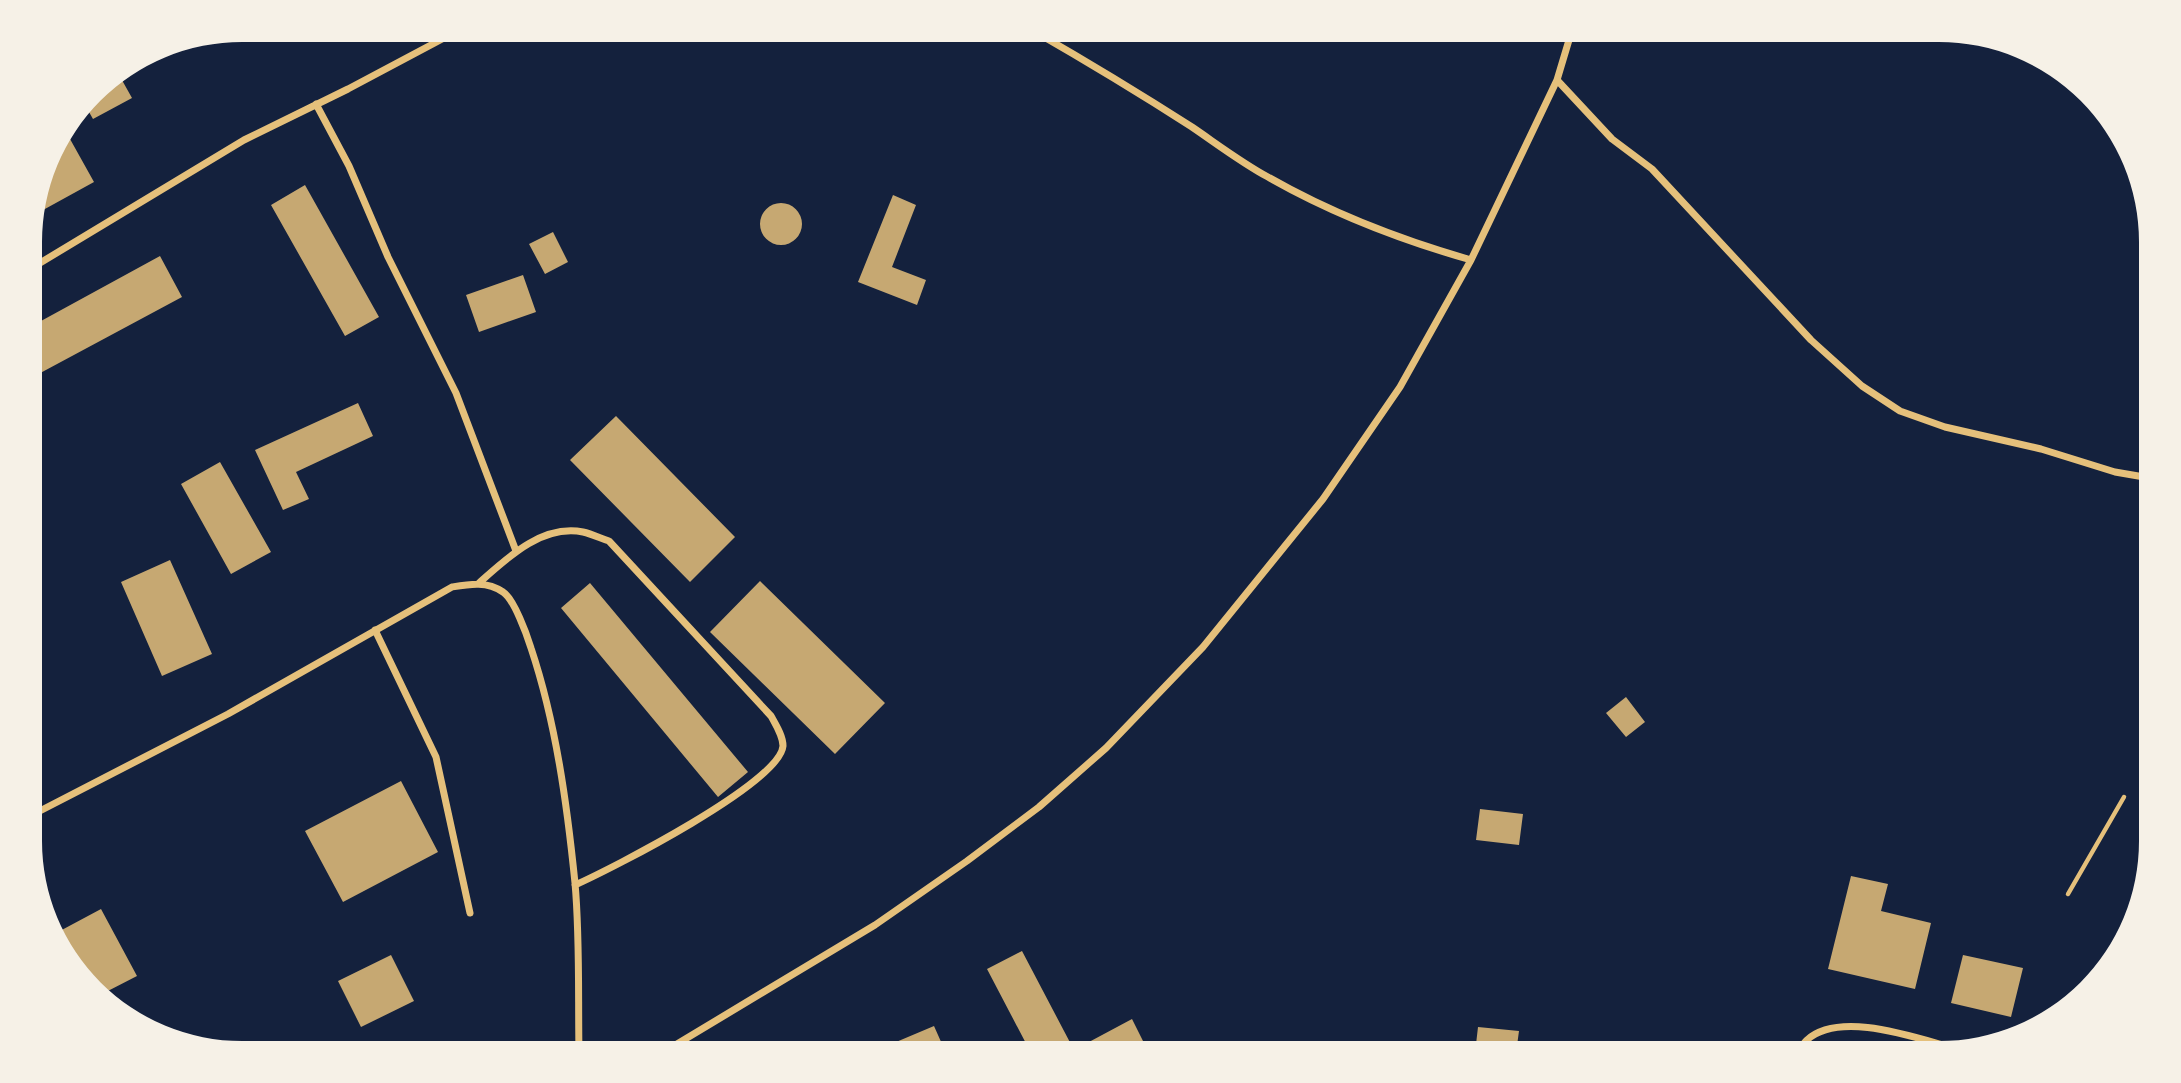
<svg xmlns="http://www.w3.org/2000/svg" width="2181" height="1083" font-family="Overpass,sans-serif">
  <rect width="100%" height="100%" fill="#14213d"/>
  <path fill="#c6a872" d="M118 73 132 98 93 119 85 105 102 83Z
    M65 130 94 182 34 215 52 148Z
    M305 185 379 317 345 336 271 205Z
    M893 195 916 205 892 267 926 280 917 305 858 282Z
    M760 224a21 21 0 1 1 42 0a21 21 0 1 1-42 0Z
    M553 232 568 262 545 274 529 244Z
    M160 256 182 297 31 378 30 327Z
    M523 275 536 312 479 332 466 295Z
    M358 403 373 436 296 472 309 499 283 510 255 450Z
    M616 416 735 537 690 582 570 460Z
    M31 452 38 462 40 470 38 480 31 491Z
    M220 462 271 552 231 574 181 484Z
    M170 560 212 654 162 676 121 582Z
    M760 581 885 703 835 754 710 632Z
    M590 583 748 772 718 797 561 608Z
    M1626 697 1645 722 1626 737 1606 713Z
    M2150 771H2151V805L2143 804Z
    M401 781 438 852 343 902 305 831Z
    M1480 809 1523 814 1519 845 1476 840Z
    M1851 876 1888 884 1881 911 1931 923 1915 989 1828 969Z
    M101 909 137 976 102 994 73 970 58 932Z
    M1022 951 1074 1050 1132 1019 1149 1053H1031L987 969Z
    M391 955 414 1001 361 1027 338 981Z
    M1963 955 2023 968 2011 1017 1951 1003Z
    M934 1026 946 1053H870Z
    M1478 1027 1519 1031 1516 1053H1475Z"/>
  <g fill="none" stroke-linecap="round" stroke-linejoin="round">
    <path stroke="#e5c07b" stroke-width="4.5" d="M2068 894 2124 797"/>
    <path stroke="#e5c07b" stroke-width="7" d="M1032 30C1086 61 1139 93 1192 127 1217 144 1242 163 1268 177 1331 213 1401 240 1471 260
      M1557 80 1612 139 1652 169 1811 340 1862 386 1900 411 1945 427 2041 449 2115 472 2150 478
      M316 104 349 166 388 257 456 393 516 551
      M30 269 244 140 348 89 444 38 465 30
      M479 583C507 558 542 524 583 532 592 534 600 538 609 541L771 716C776 725 783 736 783 746 780 783 611 869 575 885
      M375 630 436 757 470 913
      M32 815 228 714 452 587C470 584 487 581 503 592 514 599 527 635 531 648 556 723 567 804 575 883 580 938 578 997 579 1053
      M662 1053 875 925 967 861 1039 807 1106 748 1203 647 1323 499 1400 387 1471 260 1557 80 1572 30
      M1797 1053C1800 1049 1803 1044 1807 1040 1841 1009 1921 1040 1961 1050"/>
  </g>
  <path d="M0 0H2181V1083H0ZM242 42H1939A200 200 0 0 1 2139 242V841A200 200 0 0 1 1939 1041H242A200 200 0 0 1 42 841V242A200 200 0 0 1 242 42Z" fill="#f6f1e7" fill-rule="evenodd"/>
</svg>
